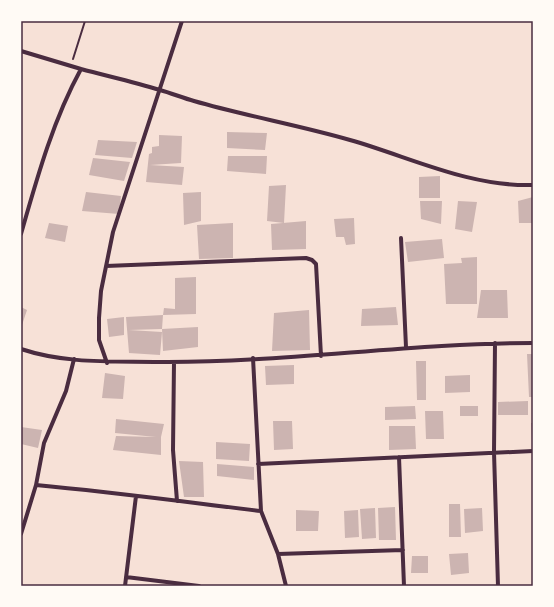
<svg xmlns="http://www.w3.org/2000/svg" width="554" height="607" font-family="'PT Sans',sans-serif">
  <rect width="100%" height="100%" fill="#f7e1d7"/>
  <path fill="#ccb4b1" d="M227 132 267 133 265 150 227 148Z
    M159 135 182 136 181 163 150 165 184 167 182 185 146 182 149 154 152 153V147L159 146Z
    M98 140 137 142 132 158 95 155Z
    M228 156H267L266 174 227 171Z
    M93 158 130 162 124 181 89 175Z
    M440 176V198H419V177Z
    M286 185 284 223 267 221 269 186Z
    M86 192 121 196 119 214 82 211Z
    M201 192V221L184 225 183 193Z
    M533 197V223H519L518 201Z
    M420 201H442L441 224 421 219Z
    M458 201 477 202 472 232 455 229Z
    M354 218 355 244 346 245 344 237H336L334 219Z
    M306 221V249L272 250 271 224Z
    M49 223 68 226 65 242 45 238Z
    M233 223V258L199 259 197 225Z
    M442 239 444 258 408 262 405 242Z
    M477 257V304H446L444 264 462 263 461 258Z
    M196 277V314L163 315 162 329 129 330 162 332 160 355 129 353 126 317 163 315 164 308 175 309V278Z
    M481 290H507L508 318H477Z
    M21 307 27 310 21 328Z
    M396 307 398 325 361 326 362 309Z
    M309 310 310 350 272 351 274 313Z
    M124 317V335L109 337 107 319Z
    M198 327V347L163 351 162 329Z
    M527 354H533V397H529Z
    M416 361H426V400H417Z
    M294 365V384L266 385 265 366Z
    M105 373 125 376 123 399 102 398Z
    M470 375V392L445 393V376Z
    M528 401V415H498V402Z
    M415 406 416 419 385 420V407Z
    M460 406H478V416H460Z
    M425 411H443L444 439H426Z
    M116 419 164 424 161 437V455L113 450 116 436 156 437 115 433Z
    M273 421H292L293 449 274 450Z
    M531 423H533V442H532Z
    M389 426H415L416 449 389 450Z
    M21 427 42 430 38 448 21 444Z
    M216 442 250 444 249 461 216 459Z
    M179 461 203 462 204 497H184Z
    M217 464 254 467V480L217 476Z
    M449 504H460L461 537H449Z
    M395 507 396 540H379L378 508Z
    M375 508 376 538 362 539 360 509Z
    M482 508 483 531 465 533 464 509Z
    M296 510 319 511 318 531H296Z
    M358 510 359 537 345 538 344 511Z
    M468 553 469 573 451 575 449 554Z
    M412 556H428V573H411Z"/>
  <g fill="none" stroke-linecap="round" stroke-linejoin="round">
    <path stroke="#4a2c40" stroke-width="2" d="M73 59 85 21"/>
    <path stroke="#4a2c40" stroke-width="4" d="M21 51 81 69
      M21 234C37 178 53 120 81 69 107 76 134 82 160 90 171 93 183 98 194 101 246 116 298 125 350 140 410 157 469 187 533 185
      M401 238 406 347
      M106 266 306 258 312 260 316 264 321 356
      M495 343 494 452 498 586
      M21 349C66 364 112 361 159 362 284 363 408 343 533 343
      M253 358 261 511 278 554 286 586
      M174 362 173 450 177 501
      M107 363 99 340V318L101 291 113 232 182 21
      M399 457 404 586
      M258 464 533 451
      M36 485C112 492 186 502 261 511
      M21 534 36 485 44 443 66 391 74 359
      M278 554 403 550
      M126 577 199 586
      M125 586 136 496"/>
  </g>
  <rect width="554" height="607" fill="none" stroke="#fffaf5" stroke-width="44"/>
  <rect x="22" y="22" width="510" height="563" fill="none" stroke="#4a2c40" stroke-width="1.5"/>
</svg>
